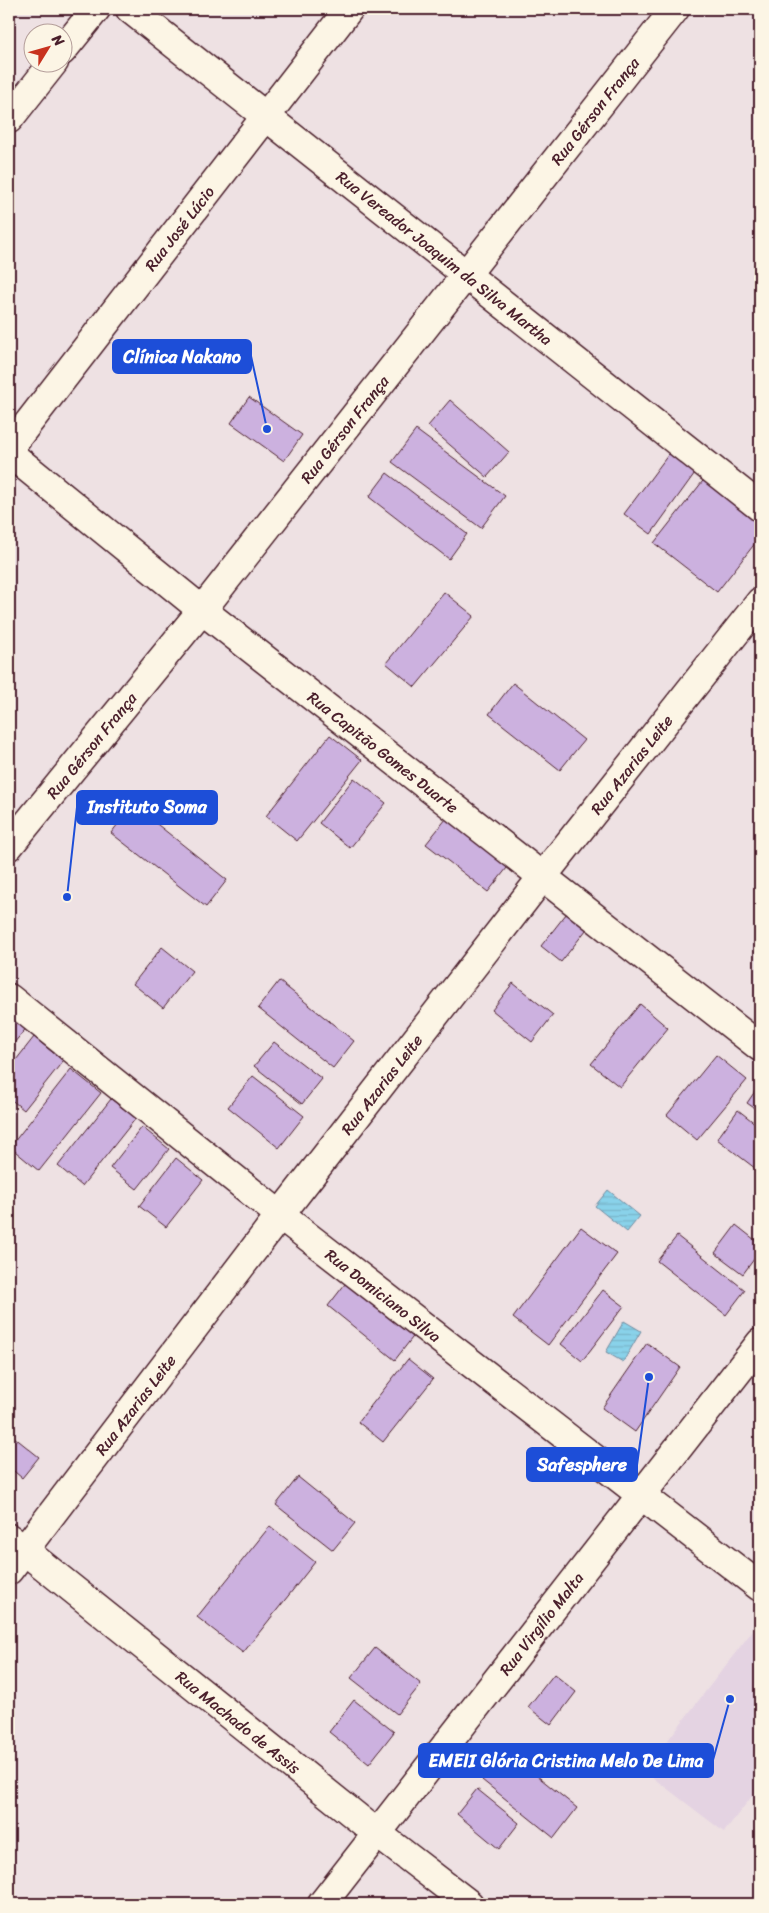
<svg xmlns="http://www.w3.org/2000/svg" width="769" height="1913" font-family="Sriracha,sans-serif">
  <defs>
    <pattern id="water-rules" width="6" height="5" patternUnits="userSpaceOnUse" patternTransform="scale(1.25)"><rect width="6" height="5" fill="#89d2ea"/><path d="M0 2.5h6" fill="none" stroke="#78b4c9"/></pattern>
  </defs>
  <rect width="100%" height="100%" fill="#eee1e3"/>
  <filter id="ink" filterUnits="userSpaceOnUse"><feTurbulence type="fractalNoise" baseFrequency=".02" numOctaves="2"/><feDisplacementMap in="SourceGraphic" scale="10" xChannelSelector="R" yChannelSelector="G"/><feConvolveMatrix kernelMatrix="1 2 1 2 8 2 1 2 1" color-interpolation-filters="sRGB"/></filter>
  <g filter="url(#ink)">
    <path fill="#e4d3e2" d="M757 1625 760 1628V1786L724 1832 644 1771Z"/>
    <path fill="url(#water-rules)" stroke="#708a9e" d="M608 1190 640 1216 627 1232 595 1206Z
      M624 1321 641 1331 623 1362 606 1352Z"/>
    <path fill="#ccb1df" stroke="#4a1f2b" d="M249 397 302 435 284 461 231 423Z
      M450 400 509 452 487 477 428 426Z
      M416 430 505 496 481 528 392 462Z
      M671 451 697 470 651 534 624 514Z
      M710 472 760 511V537L717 592 654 543Z
      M387 473 467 534 449 559 369 497Z
      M444 592 474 616 415 687 386 663Z
      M513 683 584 740 560 770 489 714Z
      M330 735 362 760 297 841 266 816Z
      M354 778 386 803 350 848 319 823Z
      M133 805 227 880 206 907 111 833Z
      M450 814 511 863 488 892 426 844Z
      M570 909 590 925 561 962 541 946Z
      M162 947 192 971 163 1008 133 984Z
      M279 981 354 1041 333 1068 258 1008Z
      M513 983 553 1015 532 1042 492 1010Z
      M640 1004 668 1028 620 1087 591 1064Z
      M9 1011 28 1026 9 1049Z
      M34 1037 63 1061 24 1110 9 1098V1069Z
      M274 1042 322 1079 302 1104 254 1066Z
      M716 1055 747 1080 697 1140 667 1115Z
      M71 1069 101 1093 39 1171 10 1147Z
      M253 1076 304 1116 279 1148 228 1107Z
      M760 1084V1112L747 1103Z
      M111 1099 136 1118 82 1186 58 1166Z
      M738 1110 760 1127V1172L717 1139Z
      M142 1127 169 1149 137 1189 110 1168Z
      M176 1158 203 1180 166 1227 139 1206Z
      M736 1225 760 1244V1251L743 1274 715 1253Z
      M581 1227 617 1254 548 1345 513 1318Z
      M677 1236 745 1290 726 1315 657 1261Z
      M352 1275 419 1329 395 1360 328 1306Z
      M603 1290 624 1306 582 1361 561 1344Z
      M647 1343 680 1367 635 1432 602 1408Z
      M408 1359 433 1379 383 1442 358 1422Z
      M9 1433 39 1457 22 1478 9 1467Z
      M298 1477 355 1523 333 1550 276 1505Z
      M270 1526 315 1562 243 1653 197 1617Z
      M375 1648 421 1684 397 1714 351 1678Z
      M554 1674 576 1692 551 1725 528 1707Z
      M354 1700 394 1732 369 1764 329 1732Z
      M505 1750 577 1808 554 1838 482 1780Z
      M477 1789 519 1823 499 1849 457 1814Z"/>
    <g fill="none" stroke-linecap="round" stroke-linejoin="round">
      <defs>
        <g id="street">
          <path id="s1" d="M130 9 760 507"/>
          <path d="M62 51 96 9"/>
          <path d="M9 119 54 62"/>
          <path id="s2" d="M9 448 349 9"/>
          <path id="s3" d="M9 453 202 610 760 1047"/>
          <path id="s4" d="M9 846 202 610 675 9"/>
          <path id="s5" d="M9 998 280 1215 760 1587"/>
          <path id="s6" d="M9 1538 378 1834 469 1904"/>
        </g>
        <g id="secondary">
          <path id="s7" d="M9 1570 280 1215 543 876 760 602"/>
          <path id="s8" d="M322 1904 760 1343"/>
        </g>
      </defs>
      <use href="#street" stroke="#4a1f2b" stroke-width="31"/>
      <use href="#secondary" stroke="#4a1f2b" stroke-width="31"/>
      <use href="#street" stroke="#fcf5e5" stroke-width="28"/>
      <use href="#secondary" stroke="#fcf5e5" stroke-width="28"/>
    </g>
  </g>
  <g text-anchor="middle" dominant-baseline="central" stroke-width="4" stroke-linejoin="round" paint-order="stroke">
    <g font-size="16" fill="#4a1f2b" stroke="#fcf5e5">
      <text stroke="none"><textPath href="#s4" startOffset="940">Rua Gérson França</textPath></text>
      <text stroke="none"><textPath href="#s2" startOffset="278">Rua José Lúcio</textPath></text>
      <text stroke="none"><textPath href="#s1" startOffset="401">Rua Vereador Joaquim da Silva Martha</textPath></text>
      <text stroke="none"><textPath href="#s4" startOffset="535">Rua Gérson França</textPath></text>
      <text stroke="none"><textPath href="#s4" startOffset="130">Rua Gérson França</textPath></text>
      <text stroke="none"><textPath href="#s3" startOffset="479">Rua Capitão Gomes Duarte</textPath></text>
      <text stroke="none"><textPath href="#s7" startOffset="1018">Rua Azarias Leite</textPath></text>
      <text stroke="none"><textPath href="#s7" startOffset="612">Rua Azarias Leite</textPath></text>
      <text stroke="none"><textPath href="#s5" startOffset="478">Rua Domiciano Silva</textPath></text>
      <text stroke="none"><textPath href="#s7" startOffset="208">Rua Azarias Leite</textPath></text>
      <text stroke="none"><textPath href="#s8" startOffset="356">Rua Virgílio Malta</textPath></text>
      <text stroke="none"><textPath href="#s6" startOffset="294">Rua Machado de Assis</textPath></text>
    </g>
  </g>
  <path fill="none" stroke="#1d4ed8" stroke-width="2" d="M267 429L251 356M67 897L77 807M649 1377L637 1465M730 1699L713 1760"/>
  <g fill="#1d4ed8" stroke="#fcf5e5" stroke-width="2">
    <circle cx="267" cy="429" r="5"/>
    <circle cx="67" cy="897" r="5"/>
    <circle cx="649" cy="1377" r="5"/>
    <circle cx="730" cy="1699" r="5"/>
  </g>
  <g fill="#1d4ed8" stroke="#1d4ed8" stroke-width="2">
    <rect x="113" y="340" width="138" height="33" rx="5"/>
    <rect x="77" y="791" width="140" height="33" rx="5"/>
    <rect x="527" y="1448" width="110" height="33" rx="5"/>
    <rect x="419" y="1744" width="294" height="33" rx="5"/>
  </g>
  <g font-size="18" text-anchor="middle" font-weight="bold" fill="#fff">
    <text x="182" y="363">Clínica Nakano</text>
    <text x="147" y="813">Instituto Soma</text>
    <text x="582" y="1471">Safesphere</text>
    <text x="566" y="1767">EMEII Glória Cristina Melo De Lima</text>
  </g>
  <rect width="769" height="1913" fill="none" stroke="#fcf5e5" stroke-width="30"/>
  <rect x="15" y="15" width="739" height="1883" fill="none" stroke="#4a1f2b" stroke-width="2" filter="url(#ink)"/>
  <g transform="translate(48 48) rotate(53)"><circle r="24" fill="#fcf5e5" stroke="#b59f9b"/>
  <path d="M0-4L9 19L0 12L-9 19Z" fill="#c8321e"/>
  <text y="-8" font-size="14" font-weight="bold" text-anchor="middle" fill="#4a1f2b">N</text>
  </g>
</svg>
